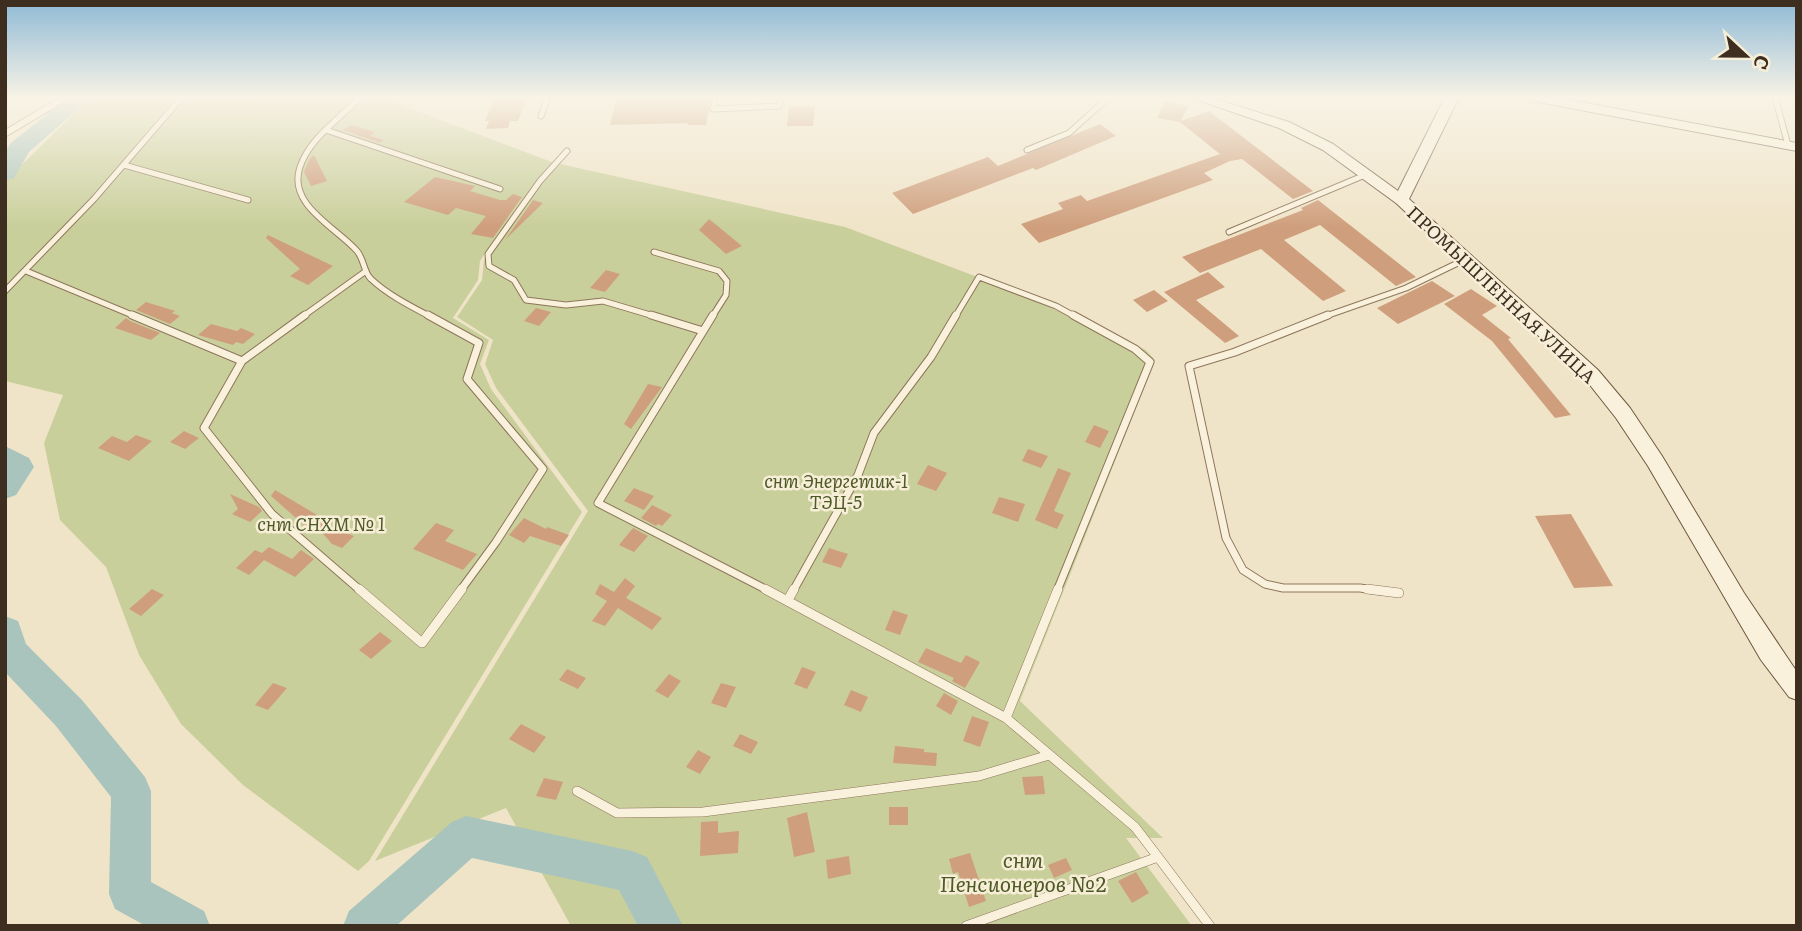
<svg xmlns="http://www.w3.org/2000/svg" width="1802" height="931" font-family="Literata,serif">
  <rect width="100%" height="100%" fill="#f0e4c8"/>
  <path fill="#c9cf9b" d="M91 97H380L557 164 542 182 560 164 845 227 1004 287 1146 350 1155 360 1020 701 1163 838H1126L1192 926H571L506 808 375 861 588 511 496 388 485 364 493 340 457 317 482 280 484 260 511 219 499 232 480 261 478 280 453 318 489 340 480 364 491 389 582 512 369 861 358 871 243 785 181 724 139 655 106 567 60 520 44 443 63 395 5 381V181Z"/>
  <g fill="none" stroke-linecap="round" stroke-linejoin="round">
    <path fill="#a9c4bc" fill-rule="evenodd" d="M68 97H92L29 152 14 178 5 180V151L11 143Z
      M5 446 29 458 34 467 16 495 5 499Z
      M5 616 18 621 26 644 82 700 145 777 151 791V882L204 911 210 926H146L115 909 109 894 111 797 56 726 5 672Z
      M466 816 632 851 647 857 683 926H638L619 890 472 858 396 926H343L349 911 452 822Z"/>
  </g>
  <path fill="#cf9f7d" d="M495 97H527L518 121H510L508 128 486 129 489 121H485Z
    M617 97H711L706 125H687L688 123 610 125Z
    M1165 101 1188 106 1181 121 1209 111 1313 191 1293 199 1242 159 1230 161 1204 173 1213 180 1039 243 1021 224 1063 209 1058 203 1081 195 1087 201 1220 154 1180 122 1157 118Z
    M789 106H815L813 126H787Z
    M1100 124 1116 136 1036 170 1033 168 913 214 892 193 988 157 998 166Z
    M351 125 375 132 370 136 384 140 380 143 343 130Z
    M314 155 327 181 311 186 304 172 309 160Z
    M435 177 475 186 470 191 500 200H506L513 194 522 197 493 238 471 234 486 216 456 208 448 215 404 202Z
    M533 200 543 203 505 240Z
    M1318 200 1416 277 1396 286 1320 225 1284 240 1346 291 1323 301 1261 249 1200 273 1182 257 1303 210 1301 208Z
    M709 219 742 246 726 254 699 230Z
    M268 235 333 266 308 285 290 276 300 269 266 238Z
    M606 270 620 274 605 292 590 288Z
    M1208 272 1225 287 1196 300 1239 336 1225 343 1164 292Z
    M1432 281 1455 296 1398 324 1377 308Z
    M1471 289 1497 306 1482 315 1511 338 1508 339 1571 415 1555 418 1492 341 1444 304Z
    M1154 290 1168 301 1147 312 1133 300Z
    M146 302 175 311 172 313 180 316 170 324 136 310Z
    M536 308 551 312 539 326 524 321Z
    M126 318 130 321 160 333 151 340 115 328Z
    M211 324 237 331 241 328 255 334 243 344 236 342 233 345 198 335Z
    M648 384 662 387 631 429 624 424Z
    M1094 425 1109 431 1100 448 1085 442Z
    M184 431 199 438 185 449 170 442Z
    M136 435 152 441 129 461 98 448 112 436 127 442Z
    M1028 449 1048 456 1041 468 1022 461Z
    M928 465 947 473 936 491 917 484Z
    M1058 468 1071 473 1054 511 1064 515 1057 529 1035 520Z
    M634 488 654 496 644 510 624 501Z
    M275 490 317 515 312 519 354 536 342 548 332 544 311 520 305 526 271 496Z
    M230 494 259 507 262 511 250 522 232 514 238 509Z
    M999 497 1025 504 1018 522 992 513Z
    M652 505 672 515 662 526 658 524 656 526 641 518Z
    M1571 514 1613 586 1574 588 1535 516Z
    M524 518 546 529 547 527 569 535 561 546 530 536 524 543 509 535Z
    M436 523 454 530 445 541 477 554 463 570 413 549Z
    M633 528 648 536 634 552 619 545Z
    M269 547 292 559 301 550 314 559 295 577 264 560 249 575 236 568 255 550 262 553Z
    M829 548 848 554 841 568 822 562Z
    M625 578 635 586 626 598 662 618 652 630 618 608 605 626 592 621 607 601 595 594 600 584 614 592Z
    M152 589 164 595 141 616 129 609Z
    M893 610 908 615 900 635 885 630Z
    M380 632 392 641 371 659 359 650Z
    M926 648 961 663 966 655 980 662 965 688 952 681 954 678 918 662Z
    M802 667 816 672 807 689 794 684Z
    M567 669 586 678 578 689 559 680Z
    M669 674 681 681 668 698 655 691Z
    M273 683 287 688 268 710 255 705Z
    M721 683 736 687 726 708 711 703Z
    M851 690 868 697 861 712 844 705Z
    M944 693 958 701 951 715 936 706Z
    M972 716 989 722 980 747 963 741Z
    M521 724 546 737 534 753 509 739Z
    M740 734 758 742 751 754 733 746Z
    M895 746 924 749V752L937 753 936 766 893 763Z
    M698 750 711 757 700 774 686 767Z
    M1043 776 1045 794 1025 795 1022 777Z
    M544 778 563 782 556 800 536 796Z
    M889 807H908V825H889Z
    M807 812 815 852 794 857 787 818Z
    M718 821V833L739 831 738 853 700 856 701 822Z
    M970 853 986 901 969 907 958 872 953 874 949 859Z
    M849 856 851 874 828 879 826 860Z
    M1066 858 1072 870 1054 878 1048 865Z
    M1136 872 1149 893 1132 903 1118 881Z"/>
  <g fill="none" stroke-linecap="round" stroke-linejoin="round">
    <defs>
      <path id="lane-far2" d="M360 97C340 119 310 137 300 167 287 205 336 227 357 251 364 259 364 273 371 279 388 295 412 307 431 317
        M716 97 713 109 779 106 781 97
        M1775 97 1788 145
        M541 116 548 97
        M326 130 500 189
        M1027 150 1069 133 1109 97
        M567 151 540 181 488 254 489 266 514 280 526 300 566 305 603 301 657 317
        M124 165 248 200
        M1229 232 1365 175
        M654 252 719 271 727 281 726 295 712 317
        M26 271 137 317
        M5 291 94 199 182 97
        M302 317 366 271
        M955 317 979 277 1056 306 1076 317
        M1323 317 1406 288 1466 259"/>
      <path id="lane-far1" d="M132 315 242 361
        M305 315 242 361 204 428 272 514 361 591
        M428 315 479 343 467 379 543 469 496 542 460 591
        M651 315 703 331
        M713 315 598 503 769 591
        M1328 315 1235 352 1189 366 1226 538 1243 570 1265 584 1283 588H1360L1381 591
        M793 591 858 475 874 433 931 357 956 315
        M1057 591 1150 362 1135 349 1073 315"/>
      <path id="lane" d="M359 589 422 643 462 589
        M765 589 1006 718 1135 827 1158 857
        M1367 589 1399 593
        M788 600 794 589
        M1006 718 1058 589
        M577 791 617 813 703 812 979 776 1049 755
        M966 926 1158 857 1210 926"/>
      <path id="street" d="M60 97H72L5 137V130Z"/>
      <path id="secondary" d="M1189 97H1209L1289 122 1333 144 1398 191 1445 97H1459L1409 199 1598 370 1630 408 1662 456 1744 593 1797 672V700L1789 697 1761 660 1648 466 1616 418 1586 380 1396 203 1323 150 1279 128Z
        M1526 97H1554L1797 143V151L1533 101Z"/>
    </defs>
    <use href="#lane-far2" stroke="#8d765c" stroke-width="7"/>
    <use href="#lane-far1" stroke="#8d765c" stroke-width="9"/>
    <use href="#lane" stroke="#8d765c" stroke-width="10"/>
    <use href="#street" stroke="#8d765c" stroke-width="2"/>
    <use href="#secondary" stroke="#6f573f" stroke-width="2"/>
    <use href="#lane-far2" stroke="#faf1dc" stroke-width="5"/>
    <use href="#lane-far1" stroke="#faf1dc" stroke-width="7"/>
    <use href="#lane" stroke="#faf1dc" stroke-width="9"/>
    <use href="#street" fill="#faf1dc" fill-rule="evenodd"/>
    <use href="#secondary" fill="#faf1dc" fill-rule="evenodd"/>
  </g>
  <linearGradient id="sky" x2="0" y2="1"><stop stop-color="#8fbad6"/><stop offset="0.43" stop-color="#f8f3e6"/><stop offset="1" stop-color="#f8f3e6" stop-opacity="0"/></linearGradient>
  <rect width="1802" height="227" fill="url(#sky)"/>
  <g text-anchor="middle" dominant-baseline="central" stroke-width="5" stroke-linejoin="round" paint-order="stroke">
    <g font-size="18" fill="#3d2e20" stroke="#f7eed8">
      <text transform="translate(1502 294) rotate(43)">ПРОМЫШЛЕННАЯ УЛИЦА</text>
    </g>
    <g font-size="18" font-style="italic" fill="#4d5a26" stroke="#f7eed8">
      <text x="836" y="480">снт Энергетик-1<tspan x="836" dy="21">ТЭЦ-5</tspan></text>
      <text x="321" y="523">снт СНХМ № 1</text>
    </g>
    <g font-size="21" font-style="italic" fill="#4d5a26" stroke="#f7eed8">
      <text x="1023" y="858">снт<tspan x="1023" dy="24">Пенсионеров №2</tspan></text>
    </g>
  </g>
  <rect width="1802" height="931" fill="none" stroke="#3d2e20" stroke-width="14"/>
  <g transform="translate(1746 56) rotate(112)" stroke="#f7eed8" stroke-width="5" paint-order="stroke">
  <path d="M0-5L12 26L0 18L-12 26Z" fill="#3d2e20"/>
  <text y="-10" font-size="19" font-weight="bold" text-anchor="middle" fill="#3d2e20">С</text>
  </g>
</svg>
